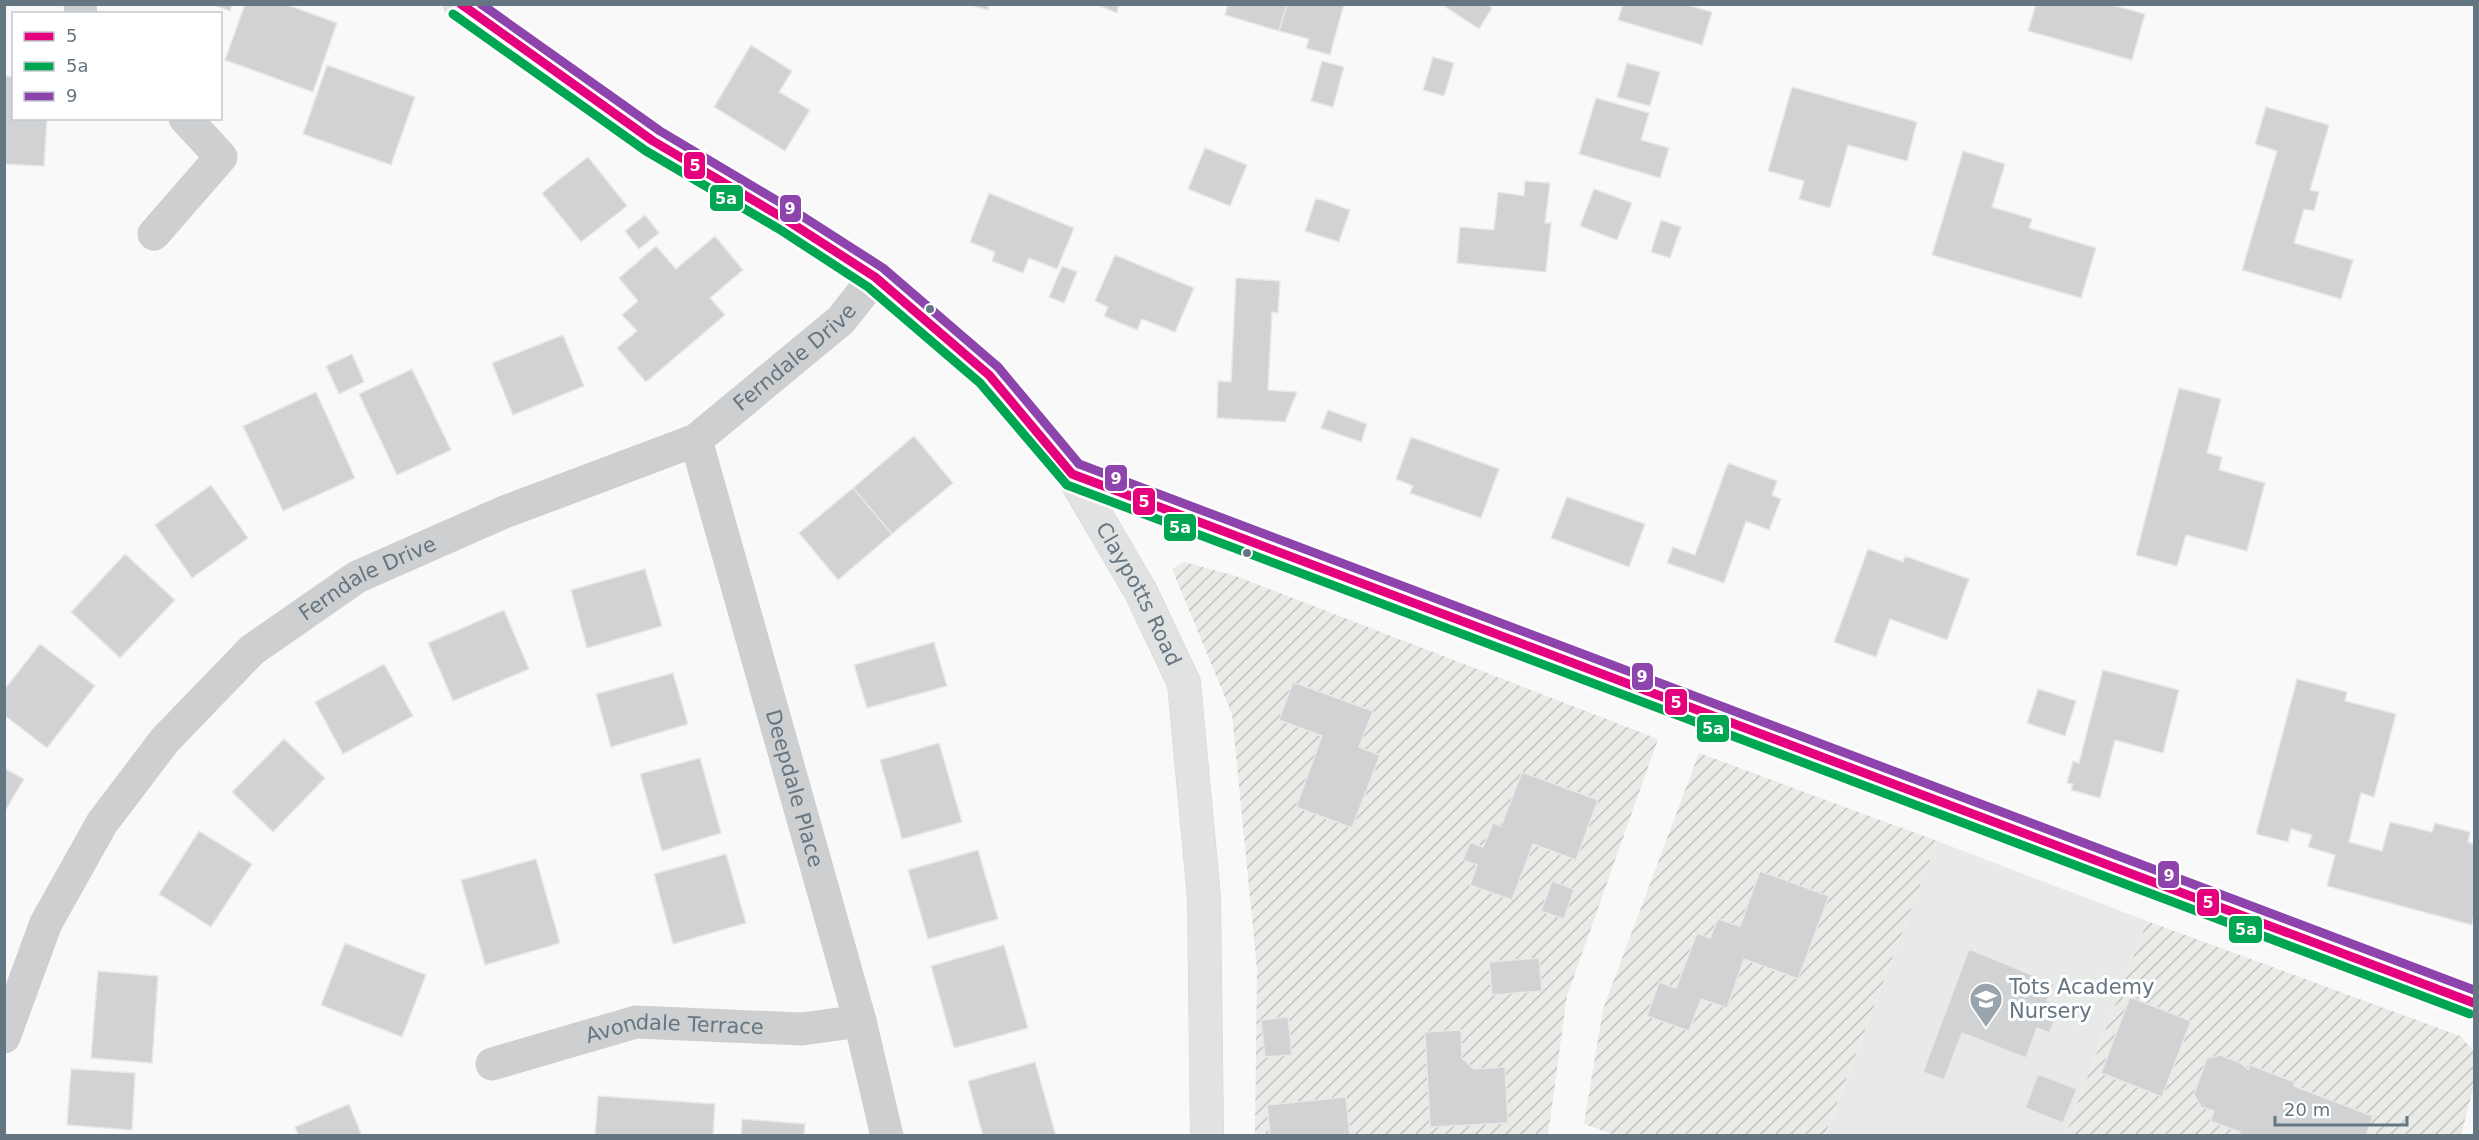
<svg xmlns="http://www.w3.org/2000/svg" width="2479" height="1140" font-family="'DejaVu Sans',sans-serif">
  <defs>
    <pattern id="garden-furrows" width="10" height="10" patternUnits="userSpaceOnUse" patternTransform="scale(1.5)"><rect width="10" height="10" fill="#e8ebe6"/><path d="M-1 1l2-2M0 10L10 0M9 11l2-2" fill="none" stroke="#c0c3c0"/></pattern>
  </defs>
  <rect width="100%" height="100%" fill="#f9f9f9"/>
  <path fill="#e8e9e9" d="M1937 841 2147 921 2065 1135 1825 1136Z"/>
  <path fill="url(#garden-furrows)" d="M1184 562 1236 576 1658 739 1567 996 1548 1135H1255L1257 969 1232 714 1172 569Z
    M1699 753 1937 841 1825 1135 1618 1136 1584 1124 1603 1009Z
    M2147 921 2460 1036 2474 1051V1085L2461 1135 2065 1136Z"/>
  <path fill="#d0d2d3" stroke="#e8e8e8" stroke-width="1.5" d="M211 4H232L230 11Z
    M245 4H285L337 23 313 92 225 60Z
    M966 4H989L988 10Z
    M1095 4H1119L1117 13Z
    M1228 4H1287L1279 31 1225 15Z
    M1287 4H1344L1330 55 1306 48 1309 39 1279 31Z
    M1441 4H1486L1492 8 1479 29Z
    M1623 4H1684L1712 12 1702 45 1618 20Z
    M2036 4H2109L2145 14 2132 60 2028 31Z
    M751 45 792 71 779 92 810 110 785 151 714 107Z
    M1433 57 1454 63 1444 96 1423 90Z
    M1322 61 1344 67 1333 107 1311 101Z
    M1627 63 1660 72 1650 106 1617 97Z
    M327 65 415 97 391 165 303 134Z
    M4 76 14 77V118H47L44 166 4 164Z
    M1792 87 1917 122 1907 161 1848 145 1830 208 1799 199 1804 181 1768 171Z
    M1596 98 1649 113 1641 140 1669 148 1660 178 1579 154Z
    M2266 107 2329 125 2310 190 2319 192 2314 211 2304 209 2294 243 2353 260 2341 299 2242 270 2277 151 2255 144Z
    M1205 148 1247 165 1230 206 1188 189Z
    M1963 151 2005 164 1992 207 2032 219 2029 228 2096 248 2081 298 1932 255Z
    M588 157 627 206 581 242 542 193Z
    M1525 181 1550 183 1545 223H1551L1546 272 1457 263 1460 227 1494 230 1498 192 1524 196Z
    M1594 189 1632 203 1617 240 1580 226Z
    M989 193 1074 228 1057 269 1029 258 1023 273 992 261 995 252 970 242Z
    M1316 198 1350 210 1339 242 1305 231Z
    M645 215 659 233 639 249 625 231Z
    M1661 220 1681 227 1670 258 1651 252Z
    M715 236 743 270 710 298 725 315 646 382 617 348 637 331 622 315 638 301 619 278 656 246 676 269Z
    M1115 255 1194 288 1175 332 1142 319 1137 330 1104 316 1108 307 1095 301Z
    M1062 266 1077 272 1064 303 1049 297Z
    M1236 278 1280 281 1278 313 1272 312 1268 390 1297 392 1285 422 1217 418 1218 381 1231 382Z
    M563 335 584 386 513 415 492 363Z
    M352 354 364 382 339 394 326 366Z
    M412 369 451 450 397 475 359 394Z
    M2179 388 2221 399 2207 453 2222 457 2219 470 2265 483 2247 551 2186 535 2177 566 2136 555Z
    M316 392 355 478 283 511 243 426Z
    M1328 410 1367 424 1361 442 1321 428Z
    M914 436 953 483 892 534 853 488Z
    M1411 437 1499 469 1481 518 1410 493 1413 486 1396 479Z
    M1728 463 1777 481 1772 495 1781 499 1769 530 1746 521 1724 583 1667 563 1673 547 1695 555Z
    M211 485 248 538 192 578 155 525Z
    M853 488 892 534 838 580 799 533Z
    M1567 497 1645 524 1629 567 1551 538Z
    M1868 549 1903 562 1905 556 1969 579 1947 640 1890 619 1876 657 1834 642Z
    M125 554 175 600 120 658 71 612Z
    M645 569 662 626 587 648 571 590Z
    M504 610 529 669 453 701 428 643Z
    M934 642 947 686 867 708 854 665Z
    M40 644 95 686 47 748 4 715V690Z
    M384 664 413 716 343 754 315 702Z
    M2103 670 2179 690 2163 753 2115 740 2100 798 2071 790 2073 784 2067 783 2073 761 2079 763Z
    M673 673 688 724 611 747 596 694Z
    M2297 679 2347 692 2345 701 2396 714 2374 797 2361 793 2349 842 2382 851 2390 822 2432 832 2435 823 2470 832 2468 842 2474 844V914L2472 925 2327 886 2335 855 2308 847 2312 835 2291 829 2288 842 2256 834Z
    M1293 682 1373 711 1359 747 1380 755 1352 828 1296 807 1322 736 1279 720Z
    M2038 689 2076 701 2065 736 2027 723Z
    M284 739 325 778 273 832 232 792Z
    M939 743 962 822 902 839 880 760Z
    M700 758 721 833 662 851 640 774Z
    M4 768 24 779 4 813Z
    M1522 772 1598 800 1576 860 1533 844 1512 900 1470 885 1477 865 1463 860 1470 842 1483 847 1493 823 1501 826Z
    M199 831 252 864 211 927 159 894Z
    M978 850 998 919 928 939 908 870Z
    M726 854 746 923 673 944 654 874Z
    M536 859 560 943 485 965 461 880Z
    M1760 871 1829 896 1798 979 1744 959 1727 1008 1701 999 1689 1031 1647 1016 1659 982 1676 988 1697 933 1710 938 1718 919 1740 926Z
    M1552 881 1574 889 1564 919 1541 911Z
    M345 943 426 975 402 1037 321 1005Z
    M1004 945 1028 1028 954 1048 931 966Z
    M1969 949 2054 984 2047 1001 2059 1005 2050 1033 2037 1028 2026 1058 1962 1033 1944 1080 1923 1072Z
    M1539 958 1542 991 1492 995 1489 962Z
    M98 971 158 976 152 1063 91 1058Z
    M2130 997 2191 1021 2162 1097 2101 1073Z
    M1288 1017 1292 1055 1265 1057 1261 1020Z
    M1461 1030 1462 1058 1474 1069 1505 1067 1508 1123 1430 1127 1425 1032Z
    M2220 1055 2239 1062 2248 1069 2250 1065 2295 1082 2294 1086 2373 1116 2366 1136H2239L2240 1132 2210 1121 2214 1111 2201 1107 2194 1094 2207 1058Z
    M1035 1062 1056 1136H983L968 1081Z
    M71 1069 135 1073 132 1130 67 1125Z
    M2038 1074 2077 1089 2063 1123 2025 1108Z
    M598 1096 715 1104 713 1136H595Z
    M1346 1097 1350 1136H1270L1267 1105Z
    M349 1104 362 1136H299L295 1127Z
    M742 1119 805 1124 804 1136H741Z"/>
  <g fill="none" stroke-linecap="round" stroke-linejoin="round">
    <defs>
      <g id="secondary">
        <path id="s4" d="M460 4 653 141 785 219 875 277 989 375 1072 474 1141 592 1184 683 1204 898 1207 1136"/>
      </g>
    </defs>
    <use href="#secondary" stroke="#d5d6d7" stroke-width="34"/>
    <g stroke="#cecfd0" stroke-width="33">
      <path d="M80 4 81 14"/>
      <path d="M154 234 221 157 185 118"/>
      <path id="s1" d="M696 440 860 1021 887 1136"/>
      <path id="s2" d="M4 1037 46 923 102 823 165 740 252 650 357 577 502 513 696 440 841 320 875 277"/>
      <path id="s3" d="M492 1064 636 1022 802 1029 860 1021"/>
    </g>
    <path stroke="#cecfd0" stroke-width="33" d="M1072 474 2474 1003"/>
    <use href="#secondary" stroke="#e1e2e2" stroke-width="33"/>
    <defs>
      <path id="bus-1" d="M461 4 653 141 785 219 875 277 989 375 1072 474 2474 1003"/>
      <path id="bus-2" d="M453 14 646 151 779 229 868 287 980 383 1067 485 2470 1014"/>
      <path id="bus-3" d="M481 4 660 131 791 209 883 268 998 367 1079 464 2474 990"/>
    </defs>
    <use href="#bus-1" stroke="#fff" stroke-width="14"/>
    <use href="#bus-2" stroke="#fff" stroke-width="14"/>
    <use href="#bus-3" stroke="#fff" stroke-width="14"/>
    <use href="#bus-1" stroke="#e5007d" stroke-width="9"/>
    <use href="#bus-2" stroke="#00a651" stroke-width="9"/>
    <use href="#bus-3" stroke="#8e44ad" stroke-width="9"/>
  </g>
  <defs>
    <symbol id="school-pin" viewBox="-11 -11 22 30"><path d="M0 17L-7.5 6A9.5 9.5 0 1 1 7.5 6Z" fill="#99a4ac" stroke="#fff"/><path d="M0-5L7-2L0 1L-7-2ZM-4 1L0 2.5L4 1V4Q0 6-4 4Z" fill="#fff"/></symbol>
  </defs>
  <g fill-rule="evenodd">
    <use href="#school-pin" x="1967" y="980" width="38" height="52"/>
  </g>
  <g fill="#657683" stroke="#fff" stroke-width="2">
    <circle cx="930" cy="309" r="5"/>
    <circle cx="1247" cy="553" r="5"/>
  </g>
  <g text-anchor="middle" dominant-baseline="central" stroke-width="6" stroke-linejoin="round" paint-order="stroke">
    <g font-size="21" fill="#657683" stroke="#fff">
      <text stroke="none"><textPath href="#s2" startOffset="1088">Ferndale Drive</textPath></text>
      <text stroke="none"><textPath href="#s2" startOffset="602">Ferndale Drive</textPath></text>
      <text stroke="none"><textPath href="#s4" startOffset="914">Claypotts Road</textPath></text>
      <text stroke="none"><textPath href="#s1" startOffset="362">Deepdale Place</textPath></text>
      <text stroke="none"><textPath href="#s3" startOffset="188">Avondale Terrace</textPath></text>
    </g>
    <g font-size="21" fill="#657683" stroke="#fff" text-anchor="start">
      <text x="2009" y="987">Tots Academy<tspan x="2009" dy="24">Nursery</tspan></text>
    </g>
  </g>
  <g stroke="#fff" stroke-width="2">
    <rect x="683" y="151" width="23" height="29" rx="6" fill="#e5007d"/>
    <rect x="709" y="184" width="35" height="28" rx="6" fill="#00a651"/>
    <rect x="779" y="194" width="23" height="29" rx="6" fill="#8e44ad"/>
    <rect x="1104" y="464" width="24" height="28" rx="6" fill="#8e44ad"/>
    <rect x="1132" y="487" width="24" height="29" rx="6" fill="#e5007d"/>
    <rect x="1163" y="513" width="34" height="29" rx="6" fill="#00a651"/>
    <rect x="1631" y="662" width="23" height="29" rx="6" fill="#8e44ad"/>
    <rect x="1664" y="688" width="24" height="28" rx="6" fill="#e5007d"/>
    <rect x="1696" y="714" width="34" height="29" rx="6" fill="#00a651"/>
    <rect x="2157" y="860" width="23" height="29" rx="6" fill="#8e44ad"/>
    <rect x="2196" y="888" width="24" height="29" rx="6" fill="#e5007d"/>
    <rect x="2228" y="915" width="35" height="29" rx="6" fill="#00a651"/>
  </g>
  <g font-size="16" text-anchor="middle" font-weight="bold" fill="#fff">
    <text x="695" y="171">5</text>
    <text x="726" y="204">5a</text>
    <text x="790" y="214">9</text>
    <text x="1116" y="484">9</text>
    <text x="1144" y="507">5</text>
    <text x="1180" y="533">5a</text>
    <text x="1642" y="682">9</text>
    <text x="1676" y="708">5</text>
    <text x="1713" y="734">5a</text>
    <text x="2169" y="881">9</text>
    <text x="2208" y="908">5</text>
    <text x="2246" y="935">5a</text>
  </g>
  <rect width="2479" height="1140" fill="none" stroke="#657683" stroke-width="12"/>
  <rect x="12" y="12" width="210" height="108" fill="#ffffff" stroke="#c1c8cd" stroke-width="1.5"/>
  <rect x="24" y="32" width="30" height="9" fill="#e5007d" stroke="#c1c8cd" stroke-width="1.5"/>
  <text x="66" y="42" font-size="18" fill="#657683">5</text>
  <rect x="24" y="62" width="30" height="9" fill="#00a651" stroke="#c1c8cd" stroke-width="1.5"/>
  <text x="66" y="72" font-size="18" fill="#657683">5a</text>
  <rect x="24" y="92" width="30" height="9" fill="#8e44ad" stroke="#c1c8cd" stroke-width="1.5"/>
  <text x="66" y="102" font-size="18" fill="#657683">9</text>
  <path d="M2275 1116v9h132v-9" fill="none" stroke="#657683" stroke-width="3"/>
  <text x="2284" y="1116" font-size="18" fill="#657683" stroke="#ffffff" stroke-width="4.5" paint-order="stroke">20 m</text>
</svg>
